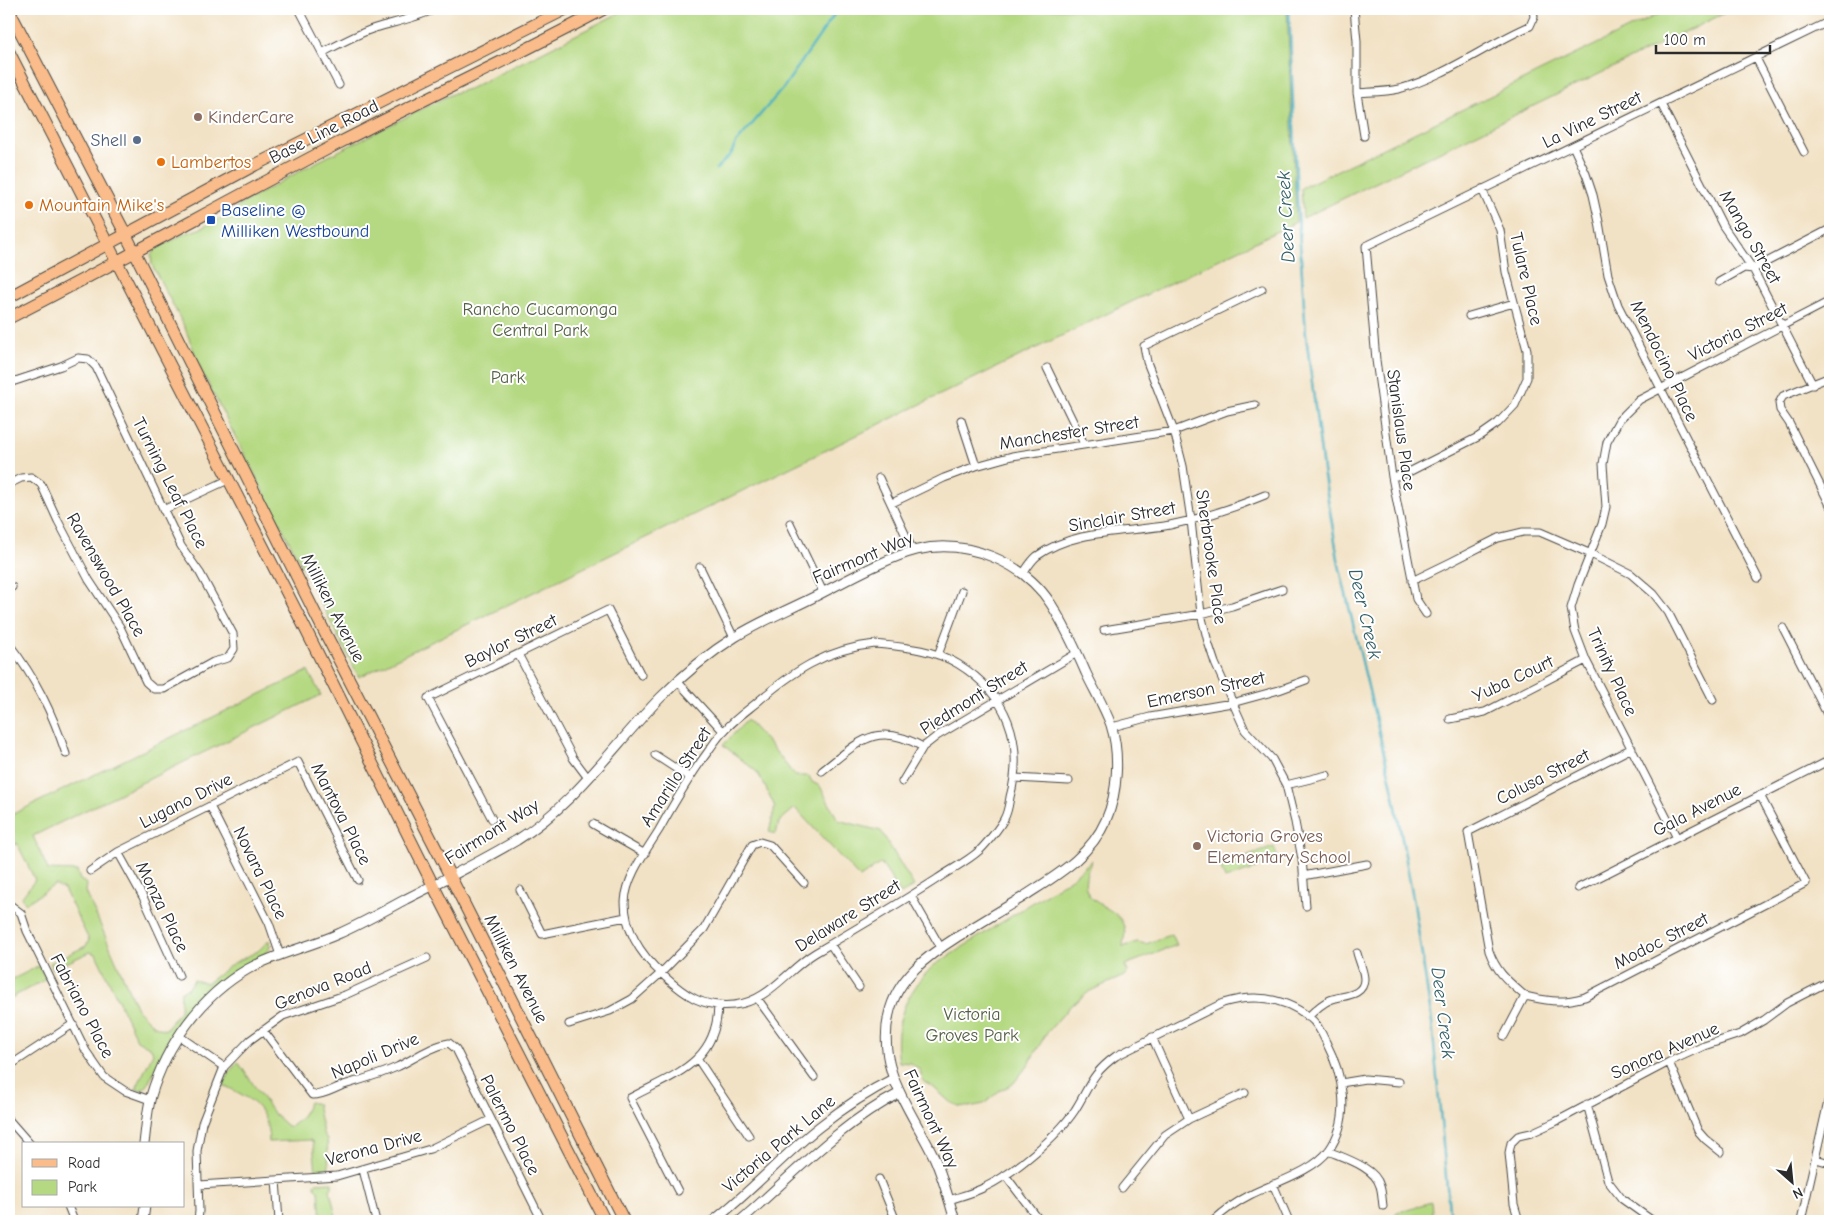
<svg xmlns="http://www.w3.org/2000/svg" width="1839" height="1230" font-family="'Comic Neue',sans-serif">
  <rect width="100%" height="100%" fill="#fff"/>
  <filter id="ink" filterUnits="userSpaceOnUse"><feTurbulence type="fractalNoise" baseFrequency=".02" numOctaves="2"/><feDisplacementMap in="SourceGraphic" scale="10" xChannelSelector="R" yChannelSelector="G"/><feConvolveMatrix kernelMatrix="1 2 1 2 8 2 1 2 1" color-interpolation-filters="sRGB"/></filter>
  <filter id="wash" filterUnits="userSpaceOnUse"><feTurbulence type="fractalNoise" baseFrequency=".0096" numOctaves="4" result="noise"/><feDisplacementMap in="SourceGraphic" scale="20" xChannelSelector="R" yChannelSelector="G"/><feGaussianBlur stdDeviation="1.12" result="paint"/><feColorMatrix in="noise" values="0 0 0 0 0 0 0 0 0 0 0 0 0 0 0 0 0 1.4 0 .05"/><feComposite in="paint" operator="in"/></filter>
  <g filter="url(#wash)">
    <rect width="100%" height="100%" fill="#f2e2c5"/>
    <path fill="#b5d982" stroke="#708256" d="M627 9H1287L1296 222 359 677 202 372 185 328 152 265 151 255 156 249 186 233 199 229 229 214 243 203 309 166 454 93 469 89Z
      M1669 9H1733L1303 218 1301 188Z
      M308 671 321 695 33 836 48 870 77 871 80 880 87 884 86 892 137 1009 153 1025 165 1030 180 1011 181 991 187 989 194 980 207 983 234 963 258 951 269 940 270 948 265 954 251 961 218 982 198 1001 169 1040 147 1086 141 1090 136 1089 153 1053 151 1048 137 1040 96 954 90 952 53 969 50 963 86 946 89 940 64 889 55 885 26 903 21 898 35 880 17 843 9 847V816Z
      M747 720 772 747 795 776H809L812 782 820 786 838 820 881 831 914 886 901 894 881 863 860 878 795 808 779 822 776 834 769 832 775 807 763 782 756 771 723 745Z
      M1274 847 1279 860 1253 869 1248 856Z
      M1247 857 1251 870 1225 879 1220 866Z
      M1092 860C1068 909 1117 900 1124 927 1126 934 1123 941 1123 947L1137 942 1146 944 1172 934 1177 945 1125 965 1128 972 1124 976 1090 991 1070 1006 1046 1034 1028 1065 1013 1084 999 1091 984 1104 969 1107 959 1106 950 1102 933 1087 924 1082 919 1069 911 1063 899 1062C893 1023 905 994 933 966L1073 877Z
      M39 966 46 979 9 999V981Z
      M238 1062 273 1113 289 1128 302 1117 309 1102 317 1104 323 1133 327 1139 329 1170 316 1172 313 1142 310 1140 269 1142C268 1107 252 1099 223 1085L231 1070Z
      M332 1182V1187L330 1190 337 1221H321L319 1191 315 1187V1183Z
      M1431 1202 1433 1221H1383L1392 1218 1397 1212Z"/>
    <g fill="none" stroke-linecap="round" stroke-linejoin="round">
      <path stroke="#3fadbd" stroke-width="2.5" d="M1289 9 1297 199 1306 335 1323 470 1339 565 1393 791 1414 903 1432 1022 1450 1221
        M716 169 731 154 736 143 784 87 838 9"/>
    </g>
  </g>
  <g filter="url(#ink)">
    <g fill="none" stroke-linecap="round" stroke-linejoin="round">
      <defs>
        <path id="minor" d="M299 9 339 85
          M1354 9 1357 41V93L1364 136
          M322 53C339 44 357 34 375 28 395 22 416 18 435 9
          M1756 58 1804 152
          M1357 93C1370 92 1386 92 1399 89 1446 76 1486 45 1530 26L1534 17 1533 9
          M1661 104 1723 226 1753 269 1813 385
          M1573 146 1586 174 1593 195 1599 222 1608 275 1618 305 1758 578
          M1719 282 1744 268 1753 269 1830 229
          M1262 289 1144 346 1147 362 1174 431 1183 466 1191 520 1201 614 1208 642 1215 663 1245 730 1272 759 1286 785 1295 822 1302 859 1306 906
          M1469 316 1514 303
          M1047 368 1084 444
          M1830 377 1783 396 1779 403 1780 410 1789 423 1830 505
          M9 383 61 366 78 358 88 359 96 367 181 546 200 573 233 634 234 649 228 658 213 662 164 689H154L146 682 120 627 89 580 58 521 41 484 31 477 21 478 9 484
          M961 420 976 466
          M1392 477 1405 474 1478 437 1498 423 1515 405 1527 378V350L1506 272 1500 230 1482 189
          M879 478 913 551
          M892 503 944 478 976 466 1012 456 1174 431 1227 411 1255 405
          M163 510 228 480
          M790 523 823 592
          M700 567 734 638
          M1023 574C1027 568 1031 561 1037 556 1075 529 1126 533 1170 525 1203 518 1234 508 1265 495
          M1412 581 1451 562 1498 538 1523 532H1540L1591 554 1631 574 1654 594 1668 612 1713 700
          M9 589 12 587
          M1426 614 1416 599 1392 477 1376 360 1366 246 1830 21
          M1783 628 1830 720
          M1104 630 1201 614 1232 606 1282 589
          M9 644C36 679 52 712 66 754
          M875 644C904 647 933 649 958 664 1007 694 1025 742 1010 797 1009 803 1008 812 1004 819 1000 827 987 843 980 850 968 861 950 870 937 879 897 905 856 929 815 953 788 969 768 1002 734 1005 703 1008 686 996 663 975 642 956 625 932 625 902 626 877 646 851 659 830 674 803 689 777 707 753 713 745 718 736 725 730 734 720 745 712 755 704 792 672 826 649 875 644Z
          M518 654 573 758 588 778
          M938 655 962 591
          M678 682 723 731
          M1450 719 1485 712 1586 660
          M1112 727 1150 717 1232 703 1279 690 1306 680
          M655 755 689 777
          M822 771C859 742 876 720 923 747
          M1015 778 1069 781
          M902 782 923 747 937 736 1077 653
          M1286 785 1327 775
          M210 806 269 923 280 955
          M492 819 428 698 608 610 641 675
          M593 824 645 854
          M1676 836 1586 660 1575 631 1571 608 1578 585 1602 524 1606 507 1603 464 1607 442 1619 420 1639 400 1830 301
          M118 852 143 897 179 976
          M90 871 118 852 298 762 358 880
          M1303 876 1367 864
          M1578 888 1830 760
          M520 890 542 934 626 917
          M911 896 941 948
          M9 904 21 913 27 931 86 1051 104 1077 125 1091 150 1100
          M830 944 859 987
          M1525 996C1550 1001 1560 1004 1585 997L1806 883 1760 795
          M1525 996C1508 981 1497 973 1489 951L1468 832 1632 748
          M757 998 814 1077
          M1308 1017C1315 1010 1322 1003 1330 1000 1342 995 1364 997 1364 979 1364 971 1359 961 1357 953
          M569 1024 610 1011 632 999 661 973 704 929 752 845 760 842 770 845 804 883
          M263 1030 312 1095C324 1095 331 1090 341 1086 360 1080 379 1075 397 1067 414 1059 431 1046 449 1043L456 1049 542 1221
          M179 1036 224 1067
          M1504 1036 1525 996
          M1152 1037 1189 1119
          M697 1058 749 1136
          M1669 1062 1698 1131 1705 1139 1721 1152
          M9 1066 73 1024
          M1341 1083 1365 1079 1399 1082
          M1587 1104 1608 1181 1622 1199 1653 1221
          M9 1120 30 1144
          M1328 1151C1344 1158 1375 1167 1380 1186 1382 1192 1382 1199 1383 1206
          M1816 1159 1830 1163
          M363 1170 376 1221
          M1005 1175 1040 1221
          M879 1179 896 1221
          M276 1180 279 1221
          M1273 1184 1289 1221
          M199 1185 337 1176 430 1149 490 1120
          M1122 1188 1165 1135 1189 1119 1245 1093
          M678 1191 630 1098C672 1075 717 1064 718 1005
          M949 1200C961 1196 974 1193 985 1187 1014 1173 1057 1137 1075 1110 1090 1086 1091 1074 1116 1056L1223 1003C1253 994 1283 997 1309 1017 1317 1023 1322 1033 1326 1042 1343 1075 1352 1117 1329 1150 1313 1172 1273 1183 1250 1195 1236 1202 1224 1211 1213 1221
          M68 1206 74 1221
          M198 1221 199 1211 197 1151 202 1123 224 1067 250 1040 283 1016 345 995 427 958
          M1519 1221 1514 1204 1509 1153 1511 1143 1518 1136 1531 1133 1555 1122 1669 1062 1704 1046 1740 1034 1764 1020 1787 1003 1830 981
          M1801 1221 1830 1093"/>
        <path id="tertiary" d="M144 1144C146 1128 147 1111 151 1096 166 1045 201 996 248 969 277 953 309 947 338 934 361 924 384 911 406 899 444 880 481 861 517 840 575 804 613 746 660 698 682 676 708 654 735 637 759 622 786 611 812 598 842 583 885 558 917 550 966 538 1024 562 1051 604 1065 626 1076 650 1086 673 1094 690 1105 708 1111 725 1120 753 1118 793 1106 820 1090 857 1055 876 1023 897 1001 910 979 924 957 937 927 956 897 978 889 1014 876 1071 911 1109 934 1157 943 1177 949 1200 955 1221
          M143 1221 145 1206
          M713 1221C751 1192 782 1156 819 1127 842 1109 867 1092 893 1079
          M740 1221C791 1177 838 1125 900 1093"/>
        <path id="primary" d="M9 10 125 233 319 621 443 862 624 1221
          M9 52 305 628 438 895 605 1221
          M9 297 255 165 566 9
          M9 318C119 262 227 201 337 144 426 98 516 56 604 9"/>
      </defs>
      <use href="#minor" stroke="#494642" stroke-width="9"/>
      <use href="#tertiary" stroke="#494642" stroke-width="11"/>
      <use href="#primary" stroke="#494642" stroke-width="13"/>
      <use href="#minor" stroke="#fff" stroke-width="7"/>
      <use href="#tertiary" stroke="#fff" stroke-width="9"/>
      <use href="#primary" stroke="#f9bc8a" stroke-width="11"/>
    </g>
  </g>
  <g fill="#8d6e63" stroke="#fff" stroke-width="2">
    <circle cx="198" cy="117" r="5"/>
    <circle cx="1197" cy="846" r="5"/>
  </g>
  <circle fill="#5c6f8a" stroke="#fff" stroke-width="2" cx="137" cy="140" r="5"/>
  <g fill="#e8710a" stroke="#fff" stroke-width="2">
    <circle cx="161" cy="162" r="5"/>
    <circle cx="29" cy="205" r="5"/>
  </g>
  <rect fill="#1a4fb4" stroke="#fff" stroke-width="2" x="206" y="215" width="10" height="10" rx="2.5"/>
  <g text-anchor="middle" dominant-baseline="central" stroke-width="4" stroke-linejoin="round" paint-order="stroke">
    <g font-size="18" fill="#785e54" stroke="#fff" text-anchor="start">
      <text x="208" y="117">KinderCare</text>
      <text x="1207" y="836">Victoria Groves<tspan x="1207" dy="21">Elementary School</tspan></text>
    </g>
    <g font-size="18" fill="#2b2b2b" stroke="#fff">
      <text transform="translate(1592 120) rotate(-26)">La Vine Street</text>
      <text transform="translate(324 132) rotate(-27)">Base Line Road</text>
      <text transform="translate(1750 237) rotate(60)">Mango Street</text>
      <text transform="translate(1526 279) rotate(77)">Tulare Place</text>
      <text transform="translate(1738 332) rotate(-27)">Victoria Street</text>
      <text transform="translate(1664 361) rotate(64)">Mendocino Place</text>
      <text transform="translate(1401 430) rotate(82)">Stanislaus Place</text>
      <text transform="translate(1069 433) rotate(-9)">Manchester Street</text>
      <text transform="translate(170 483) rotate(63)">Turning Leaf Place</text>
      <text transform="translate(1122 517) rotate(-10)">Sinclair Street</text>
      <text transform="translate(1211 557) rotate(82)">Sherbrooke Place</text>
      <text transform="translate(863 558) rotate(-23)">Fairmont Way</text>
      <text transform="translate(106 575) rotate(60)">Ravenswood Place</text>
      <text transform="translate(333 608) rotate(63)">Milliken Avenue</text>
      <text transform="translate(511 641) rotate(-26)">Baylor Street</text>
      <text transform="translate(1612 672) rotate(65)">Trinity Place</text>
      <text transform="translate(1513 679) rotate(-25)">Yuba Court</text>
      <text transform="translate(1206 690) rotate(-12)">Emerson Street</text>
      <text transform="translate(974 698) rotate(-32)">Piedmont Street</text>
      <text transform="translate(676 777) rotate(-57)">Amarillo Street</text>
      <text transform="translate(1543 777) rotate(-27)">Colusa Street</text>
      <text transform="translate(186 801) rotate(-27)">Lugano Drive</text>
      <text transform="translate(1697 810) rotate(-27)">Gala Avenue</text>
      <text transform="translate(341 814) rotate(63)">Mantova Place</text>
      <text transform="translate(492 832) rotate(-32)">Fairmont Way</text>
      <text transform="translate(260 873) rotate(64)">Novara Place</text>
      <text transform="translate(162 907) rotate(64)">Monza Place</text>
      <text transform="translate(848 916) rotate(-32)">Delaware Street</text>
      <text transform="translate(1661 941) rotate(-27)">Modoc Street</text>
      <text transform="translate(516 969) rotate(63)">Milliken Avenue</text>
      <text transform="translate(323 986) rotate(-22)">Genova Road</text>
      <text transform="translate(82 1006) rotate(62)">Fabriano Place</text>
      <text transform="translate(1665 1051) rotate(-24)">Sonora Avenue</text>
      <text transform="translate(375 1056) rotate(-23)">Napoli Drive</text>
      <text transform="translate(931 1119) rotate(65)">Fairmont Way</text>
      <text transform="translate(510 1125) rotate(63)">Palermo Place</text>
      <text transform="translate(779 1144) rotate(-40)">Victoria Park Lane</text>
      <text transform="translate(374 1148) rotate(-15)">Verona Drive</text>
    </g>
    <g font-size="18" fill="#4e5e75" stroke="#fff" text-anchor="end">
      <text x="127" y="140">Shell</text>
    </g>
    <g font-size="18" fill="#c56008" stroke="#fff" text-anchor="start">
      <text x="171" y="162">Lambertos</text>
      <text x="39" y="205">Mountain Mike's</text>
    </g>
    <g font-size="18" fill="#164399" stroke="#fff" text-anchor="start">
      <text x="221" y="210">Baseline @<tspan x="221" dy="21">Milliken Westbound</tspan></text>
    </g>
    <g font-size="18" fill="#545f45" stroke="#fff">
      <text x="540" y="309">Rancho Cucamonga<tspan x="540" dy="21">Central Park</tspan></text>
      <text x="508" y="377">Park</text>
      <text x="972" y="1014">Victoria<tspan x="972" dy="21">Groves Park</tspan></text>
    </g>
    <g font-size="19" font-style="italic" fill="#335f65" stroke="#fff">
      <text transform="translate(1286 217) rotate(-93)">Deer Creek</text>
      <text transform="translate(1365 614) rotate(77)">Deer Creek</text>
      <text transform="translate(1443 1013) rotate(83)">Deer Creek</text>
    </g>
  </g>
  <rect width="1839" height="1230" fill="none" stroke="#fff" stroke-width="30"/>
  <rect x="22" y="1142" width="162" height="65" fill="#ffffff" stroke="#aaaaaa"/>
  <rect x="32" y="1159" width="25" height="8" fill="#f9bc8a" stroke="#aaaaaa"/>
  <text x="68" y="1168" font-size="15" fill="#2b2b2b">Road</text>
  <rect x="32" y="1180" width="25" height="15" fill="#b5d982" stroke="#aaaaaa"/>
  <text x="68" y="1192" font-size="15" fill="#2b2b2b">Park</text>
  <g transform="translate(1792 1182) rotate(153)" stroke="#ffffff" stroke-width="4" paint-order="stroke">
  <path d="M0-4L9 19L0 12L-9 19Z" fill="#2b2b2b"/>
  <text y="-8" font-size="14" font-weight="bold" text-anchor="middle" fill="#2b2b2b">N</text>
  </g>
  <path d="M1656 45v8h114v-8" fill="none" stroke="#2b2b2b" stroke-width="2.5"/>
  <text x="1664" y="45" font-size="15" fill="#2b2b2b" stroke="#ffffff" stroke-width="4" paint-order="stroke">100 m</text>
</svg>
